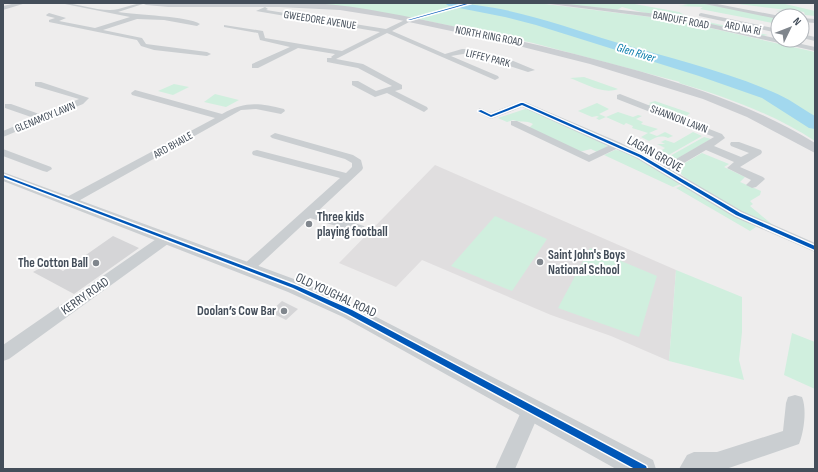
<svg xmlns="http://www.w3.org/2000/svg" width="818" height="472" font-family="'Sofia Sans Condensed',sans-serif">
  <rect width="100%" height="100%" fill="#eeeded"/>
  <path fill="#e0dedf" d="M435 165 676 270 669 361 611 336 551 315 422 260 396 287 339 263Z"/>
  <path fill="#d0efde" d="M308 3H537L675 20 815 52V141C774 114 726 97 679 83L680 82 533 43 418 19Z
    M551 3H629L679 12 690 18 768 35 763 36 641 12 622 7 617 10Z
    M678 3H700L778 17V22H774L778 24 700 9 703 7 678 6 688 5Z
    M731 3H781L815 11V16L805 15 804 12 796 11V13L775 11 787 10Z
    M584 77 618 89C603 95 584 83 570 78Z
    M174 84 189 87 173 95 158 91Z
    M215 94 239 100 226 107 204 102Z
    M655 101 690 113 683 119 647 106 651 104 649 103Z
    M597 103 609 109 599 114 606 117 618 112 633 117 638 115 642 116 636 119 643 122 641 124 658 129 649 133 657 136 665 132 673 136 668 138C661 135 656 137 649 141L641 137 648 133 632 128 633 126 626 123 624 125 606 117 599 120 596 118 599 117 597 116 592 117 578 111Z
    M525 109 531 110 606 144 607 147 597 152 591 149 579 152 529 128 533 124C526 120 520 123 513 120L507 122 498 118Z
    M693 132 702 136 658 161 650 156 653 154 650 152 652 151 657 153 665 148 657 144H665L661 142 665 140 674 143Z
    M704 137 711 139 668 164 661 161Z
    M615 150 625 151 681 184 673 187 604 155Z
    M702 153 729 164 724 167 745 177 740 182 761 191 760 195 750 201 753 204 750 206 774 226 740 211 687 179 682 175 679 170 676 168Z
    M683 185 747 222 756 227 750 231 676 188Z
    M495 216 547 239 512 291 451 266Z
    M590 248 657 276 639 337 558 308Z
    M676 270 742 297V332L739 360 744 380 669 361Z
    M792 333 815 342V389L784 375Z"/>
  <g fill="none" stroke-linecap="round" stroke-linejoin="round">
    <path fill="#a2d8ee" fill-rule="evenodd" d="M444 3C502 3 559 25 615 42 666 57 725 71 773 92 788 98 801 108 815 116V129L809 128 762 98 699 76 536 25 505 17 449 6Z"/>
  </g>
  <path fill="#d5d5d7" d="M113 236 139 248 74 294 33 272 49 263 63 271Z
    M282 301 298 309 286 320 270 312Z"/>
  <g fill="none" stroke-linecap="round" stroke-linejoin="round">
    <path fill="#caced1" fill-rule="evenodd" d="M16 3H26L3 10V6Z
      M60 3C77 3 93 10 110 10 121 10 133 3 146 3L118 12C136 15 188 16 200 24L197 26 164 20 137 19 103 30 142 38 146 44 207 52 211 54 207 56 154 50 141 46 137 40 49 22V20L55 18 47 16 46 15 49 13 66 18 59 21 95 28 130 17Z
      M542 3H559L675 16 815 47V51L675 20Z
      M700 3H712L780 16H778V19Z
      M265 7 268 9 266 10 386 29 409 18 411 19V21L392 31 445 54 462 49H470L490 56 506 58 535 70 528 72 469 53 451 56 498 76 499 78 495 80 387 33 336 59 363 64 402 85V89L395 91 427 107 428 109 424 112 387 93 375 97 352 85V81H358L376 91 392 86 358 68 327 62V58H332L331 57 335 54 298 48 258 68H252V64L290 47 260 40 258 33 224 27V25L263 31 265 38 342 51 380 32 256 11Z
      M701 13 778 29V33L699 16V14Z
      M802 18 815 19V23L802 22Z
      M802 34 815 37V41L802 38Z
      M35 82H41L89 98 83 104 3 137V131L34 118 5 108V104H11L42 115 79 99 35 86Z
      M135 90 222 114C245 101 259 103 284 109L285 111 281 114 256 109 241 110 73 204H65L63 201 65 198 215 118 132 95 131 93Z
      M620 94 722 134 725 138 714 146 741 157 749 153 731 146 730 144 731 142H739L761 150 762 152 761 154 740 167 763 177 765 179 756 187 752 188 746 185 751 180 727 168 734 162 706 150 672 170 742 211 815 243V252L734 217 636 158 616 149 589 162 511 125V121H517L589 155 608 146 522 107 491 119 476 111 480 108 491 113 519 102H525L621 143 664 166 714 137 617 99V95Z
      M275 133 353 155 361 160 363 168 362 170 317 212 364 226 365 229 359 233 310 218 253 271H243L241 268 243 265 340 178 253 155 252 153 253 151 257 150 346 173 352 167V163L345 159 272 138 270 136Z
      M3 149 51 167 52 169 47 172 43 171 3 156Z
      M167 234 172 235 174 238 172 241 9 359 3 361V345L162 235Z
      M795 395 802 397C807 409 804 432 799 444L726 469H679L687 455 694 452H717L783 431 786 403 788 397Z
      M532 401 539 403 541 409 515 469H495L525 403Z"/>
    <path fill="#caced1" fill-rule="evenodd" d="M3 172 302 282 357 307 653 460 656 469H616L343 317 288 292 3 181Z"/>
    <path fill="#cbced2" fill-rule="evenodd" d="M142 3H313C362 6 409 17 457 27 518 40 579 54 639 71 700 89 760 109 815 143V153L747 117 703 99 590 64 503 42 390 18 340 10 279 7H168L146 5Z"/>
    <defs>
      <path id="cycleway" d="M468 3H471L410 20H408Z
        M521 103H523L641 155 740 213 815 246V250L736 215 639 157 522 105 491 117 478 111 481 110 491 115Z
        M3 175 297 286 352 310 646 466 647 469H635L348 314 293 288 3 177Z"/>
    </defs>
    <use href="#cycleway" stroke="#fff" stroke-width="3"/>
    <use href="#cycleway" fill="#0057b8" fill-rule="evenodd"/>
  </g>
  <g fill="#80868d" stroke="#fff" stroke-width="1.5">
    <circle cx="309" cy="224" r="4"/>
    <circle cx="540" cy="262" r="4"/>
    <circle cx="96" cy="263" r="4"/>
    <circle cx="284" cy="311" r="4"/>
  </g>
  <g text-anchor="middle" dominant-baseline="central" stroke-width="4" stroke-linejoin="round" paint-order="stroke">
    <g font-size="11" fill="#444e5a" stroke="#fff">
      <text transform="translate(320 20) rotate(9)">GWEEDORE AVENUE</text>
      <text transform="translate(681 20) rotate(11)">BANDUFF ROAD</text>
      <text transform="translate(743 28) rotate(12)">ARD NA RÍ</text>
      <text transform="translate(489 36) rotate(11)">NORTH RING ROAD</text>
      <text transform="translate(488 58) rotate(14)">LIFFEY PARK</text>
      <text transform="translate(45 117) rotate(-22)">GLENAMOY LAWN</text>
      <text transform="translate(679 119) rotate(21)">SHANNON LAWN</text>
      <text transform="translate(173 145) rotate(-29)">ARD BHAILE</text>
    </g>
    <g font-size="12" font-style="italic" fill="#077baa" stroke="#fff">
      <text transform="translate(636 53) rotate(17)">Glen River</text>
    </g>
    <g font-size="13" fill="#444e5a" stroke="#fff">
      <text transform="translate(655 154) rotate(29)">LAGAN GROVE</text>
      <text transform="translate(336 295) rotate(25)">OLD YOUGHAL ROAD</text>
      <text transform="translate(85 296) rotate(-35)">KERRY ROAD</text>
    </g>
    <g font-size="13" font-weight="bold" fill="#444e5a" stroke="#fff" text-anchor="start">
      <text x="317" y="217">Three kids<tspan x="317" dy="15">playing football</tspan></text>
      <text x="548" y="255">Saint John's Boys<tspan x="548" dy="15">National School</tspan></text>
      <text x="88" y="263" text-anchor="end">The Cotton Ball</text>
      <text x="276" y="311" text-anchor="end">Doolan’s Cow Bar</text>
    </g>
  </g>
  <rect width="818" height="472" fill="none" stroke="#444e5a" stroke-width="8"/>
  <g transform="translate(790 28) rotate(47)"><circle r="19" fill="#ffffff" stroke="#b4b8bd"/>
  <path d="M0-3L7 15L0 10L-7 15Z" fill="#80868d"/>
  <text y="-6" font-size="11" font-weight="bold" text-anchor="middle" fill="#444e5a">N</text>
  </g>
</svg>
